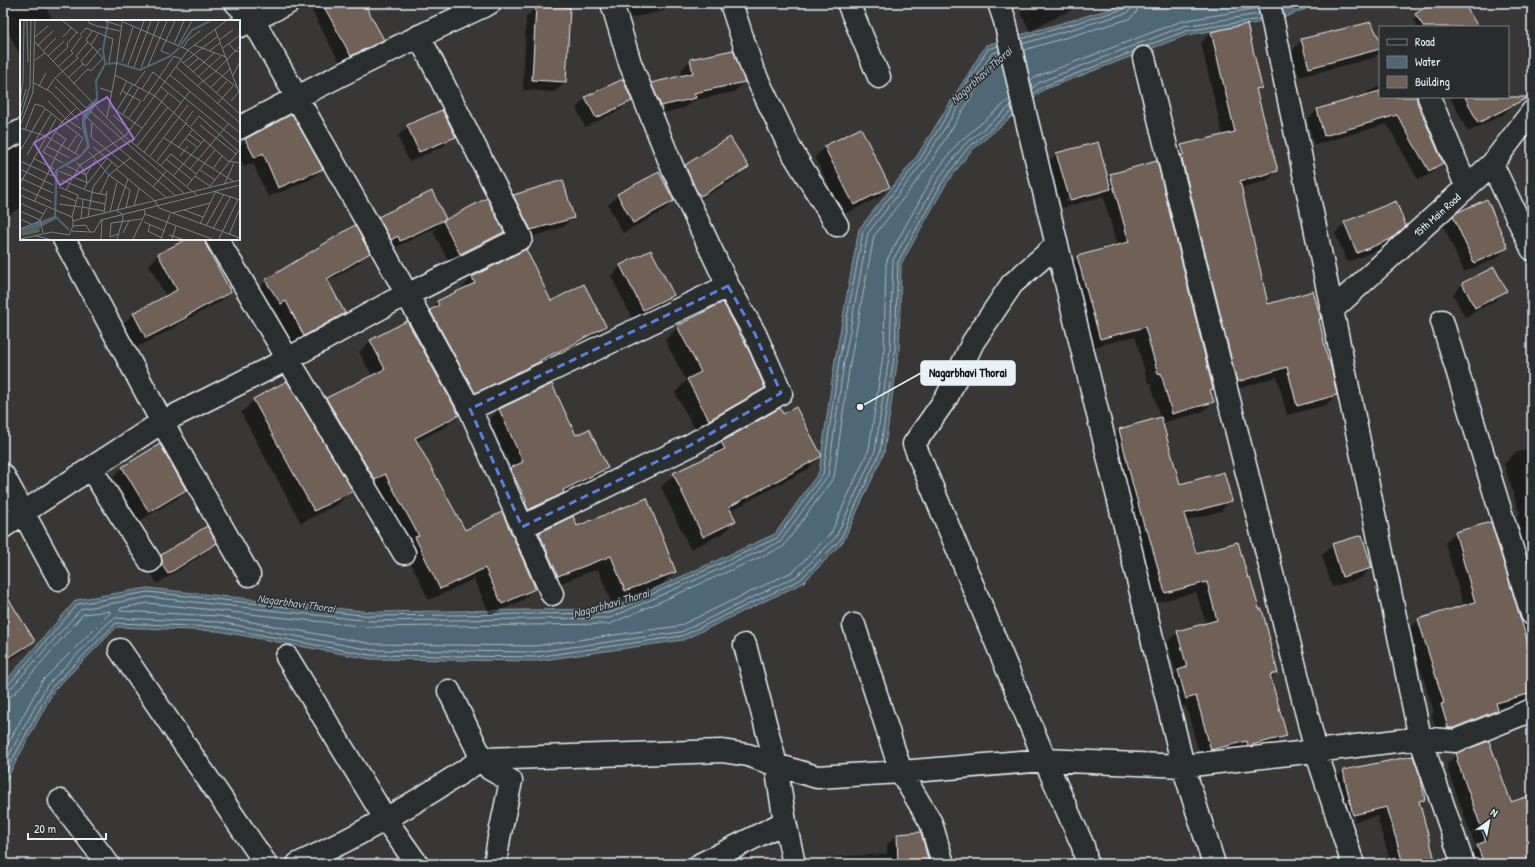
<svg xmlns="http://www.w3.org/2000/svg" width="1535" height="867" font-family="'Patrick Hand',sans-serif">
  <rect width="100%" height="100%" fill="#383736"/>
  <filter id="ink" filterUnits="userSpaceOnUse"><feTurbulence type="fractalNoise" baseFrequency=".025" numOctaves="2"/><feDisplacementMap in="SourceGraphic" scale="8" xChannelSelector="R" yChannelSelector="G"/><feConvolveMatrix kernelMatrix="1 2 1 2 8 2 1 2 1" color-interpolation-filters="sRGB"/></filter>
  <g filter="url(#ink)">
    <path fill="#4f6774" stroke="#8c9ea9" d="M1131 3H1320L1280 19 1187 35 1043 90 970 152 946 184 901 264 899 350 884 453 843 542 803 583 683 640 536 661 370 659 218 631 117 627 54 690 3 786V684L76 600 147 588 371 612 610 609 775 534 819 472 835 360 859 229 917 156 986 45Z"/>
    <path fill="#0007" fill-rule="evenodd" d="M19 3H44L53 21H21V57L3 22V15L11 7Z
      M320 3H363L383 39 373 50 341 65 312 11Z
      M622 3H671L663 11 626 19Z
      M1027 3H1084L1030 31 1020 12 1028 4Z
      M1434 3H1462L1472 27H1417L1414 19 1422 11Z
      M537 6 565 82 555 92 523 90 526 17Z
      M1211 32 1261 87 1256 92 1277 171 1266 181 1240 188 1267 305 1318 320 1336 395 1326 405 1287 415 1277 377 1227 392 1172 156 1182 146 1223 136 1201 43Z
      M1302 40 1380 42V51L1373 58 1299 77 1292 51Z
      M691 60 744 82 734 92 692 101 684 108 651 116 642 94 652 83 682 77 681 70Z
      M1380 86V97H1416V102L1442 163 1432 173 1418 180 1387 124 1314 145 1307 120 1317 110 1363 97 1369 91Z
      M1508 91 1515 104 1504 114 1468 132 1450 97H1508Z
      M586 97 631 100 620 110 585 127 576 108Z
      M3 108 10 122 3 129Z
      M408 126 455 136 444 146 409 162 398 136Z
      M246 140 322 169 312 179 268 197 253 163 244 167 239 156V147Z
      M21 146V208L3 217V153Z
      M825 147 889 187 879 197 843 215 815 157Z
      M1057 153 1107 178 1111 175 1212 389 1210 391 1213 402 1202 412 1162 423 1180 486 1231 501 1221 511 1185 521 1195 555 1247 579 1269 640 1268 641 1277 672 1270 679 1285 735 1275 745 1201 760 1186 706 1176 708 1168 681 1176 673 1167 642 1178 632 1206 624 1196 592 1155 603 1109 440 1119 430 1160 418 1151 383H1148L1135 336 1090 348 1067 267 1078 257 1117 246 1103 195 1102 197 1062 208 1049 162ZM1101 190V193L1065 202V200Z
      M685 165 748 167 738 177 691 205 675 176Z
      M618 195 673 201 663 211 623 233 608 205Z
      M514 196 573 217 563 227 521 240 504 206Z
      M487 200 503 232 493 242 450 264 433 232 438 227 390 250 369 228 379 217 445 218 440 224Z
      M1458 213 1507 247 1497 258 1464 272 1444 227Z
      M1345 223 1395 236 1380 249 1347 262 1335 233Z
      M189 239H202L230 292 220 302 180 323 176 327 136 348 123 324 134 313 166 297 149 265 159 254Z
      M369 253 359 263 328 282 344 313 334 323 293 345 275 310 270 314 256 291 266 281Z
      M621 266 673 295 662 305 633 320 611 276Z
      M472 277 551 303 605 326 593 339 463 404 425 315 438 302 460 291V290Z
      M1463 284 1505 291 1495 301 1465 317 1453 294Z
      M678 327 764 388 751 401 696 432 675 393 686 381 665 340Z
      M370 341 458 415 447 426 416 442 464 532 534 588 523 600 490 615 474 579 429 600 404 549 315 410 326 399 372 376 359 352Z
      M286 382 351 491 338 504 301 523 241 413 254 400Z
      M551 385 576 436 607 468 597 478 559 496 553 502 518 519 500 479 512 469 489 420 499 410Z
      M783 416 821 456 808 469 730 511 735 521 722 534 690 549 661 487 674 474 709 457V456L722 443Z
      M1532 448V556L1516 561 1505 526 1515 516 1520 515 1504 464 1515 453Z
      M123 467 185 490 175 500 139 521 113 477Z
      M573 517 576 527 674 572 661 585 612 604 598 569 544 589 525 548 539 534Z
      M1490 523 1519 618 1523 624 1532 627V698L1497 709 1487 720 1438 738 1432 715 1434 712 1408 630 1418 620 1464 607 1445 543 1455 533Z
      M1362 536 1371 568 1361 578 1332 587 1322 555 1332 545Z
      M215 543 205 553 157 584 152 575 153 571 151 566 161 556Z
      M3 592 34 641 24 651 3 664Z
      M1457 754 1511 803 1532 796V864H1472L1469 855 1476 848 1448 770 1447 764Z
      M1412 757 1424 799 1419 805 1435 864H1391L1377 816 1343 824 1333 781 1343 771ZM1343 777H1345L1355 820H1353Z
      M920 833 928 864H826L832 857 887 854V845L897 835Z
      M749 855 753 864H731Z"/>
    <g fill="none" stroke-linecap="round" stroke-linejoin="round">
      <path stroke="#abbac3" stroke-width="1" d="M1021 39 1124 9 1127 7 1128 3
        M1022 44 1127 13 1131 9 1133 3
        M1146 46 1186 31 1260 19
        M1024 50 1129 19 1136 13 1139 3
        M1000 57 995 59 929 165 874 236 850 363 834 477 783 547 610 624 370 627 148 603 121 608 120 611 219 616 372 644 535 646 679 626 794 571 831 533 869 449 884 349 886 264 888 258 933 176 958 143 1010 99
        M1030 81 1038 76 1182 21 1258 8
        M1032 88 1040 82 1184 26 1259 14
        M1033 94 1042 87 1135 51
        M3 686 8 685 78 604 148 592 371 616 610 613 777 538 823 474 839 361 863 231 920 159 988 49 998 46
        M3 691 11 688 81 609 148 597 371 621 610 618 780 542 828 475 844 362 868 233 924 161 992 53 999 51
        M3 697 11 696 16 692 83 614 110 611V613L42 681 3 753
        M3 766 47 685 110 621 115 618 219 622 371 650 535 652 681 632 797 576 836 537 875 451 890 350 893 260 939 178 964 145 1011 106
        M3 777 51 688 116 623 218 627 370 655 535 657 682 636 800 580 840 540 880 452 895 350 898 262 943 181 967 149 1012 111"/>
    </g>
    <path fill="#6f6155" stroke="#e8f1f8" d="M322 3H364L384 40 351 56Z
      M1432 3H1464L1478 27H1424L1415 14Z
      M536 5 570 7 566 82 532 80Z
      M1371 22 1380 40V49L1309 68 1301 39Z
      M1247 24 1262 88 1256 89 1278 171 1240 181 1268 304 1313 291 1321 319H1319L1328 360H1329L1332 371 1337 395 1297 406 1287 367 1237 382 1181 155 1184 154 1181 145 1235 132 1211 32Z
      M733 50 745 82 694 93 696 98 661 106 651 83 693 73 690 59Z
      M623 79 632 101 596 118 585 97Z
      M1380 91V97H1417V102L1443 163 1429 171 1397 115 1324 136 1317 109Z
      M1465 97H1529L1478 123Z
      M442 110 456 137 419 152 407 125Z
      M292 114 323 169 278 188 263 153 255 158 245 139Z
      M861 128 890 187 854 205 824 146Z
      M730 137 749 167 701 196 696 190 685 165Z
      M1098 142 1111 189 1070 200 1056 153Z
      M1157 161 1213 389 1210 390 1214 402 1172 414 1161 373 1158 374 1145 327 1100 339 1077 256 1129 242 1110 174Z
      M659 172 674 201 633 223 617 194Z
      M563 180 574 218 531 230 513 195Z
      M432 191 446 219 400 241 398 236 391 240 378 217Z
      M487 198 504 232 460 254 443 221Z
      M1487 199 1508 248 1474 263 1453 216 1458 212Z
      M1396 201 1406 226 1391 239 1357 253 1344 222Z
      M355 225 370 253 327 279 345 313 304 336 286 301 281 304 265 280Z
      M187 239H204L206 245 231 292 186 316 187 317 146 338 133 313 177 290 158 254Z
      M526 249 551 301 584 284 606 326 570 346 540 360 541 361 475 393 430 310 439 305 437 301 475 283 472 277Z
      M651 250 674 295 643 310 620 265Z
      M1494 267 1507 291 1475 308 1462 283Z
      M723 302 750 353 765 388 709 420 687 379 701 372 677 326Z
      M407 321 459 415 415 438 465 530 502 512 534 585 535 589 502 604 485 568 440 589 415 537 419 536 385 474 375 480 326 398 385 369 370 340Z
      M287 381 353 491 314 511 253 399Z
      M552 384 576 435 589 429 608 468 563 490 564 493 528 510 525 502 526 501 510 468 523 462 499 409Z
      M796 407 822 456 729 507 736 521 703 537 673 473 725 449 721 442 780 408 783 414Z
      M1161 417 1180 484 1224 472 1232 501 1184 514 1196 553 1238 542 1248 578 1250 577 1259 609H1262L1270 640H1269L1278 673 1270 675 1287 736 1248 746 1247 741 1211 750 1196 696 1186 699 1178 670 1187 667 1177 631 1217 620 1207 582 1165 593 1147 529H1145L1132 482 1119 429Z
      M160 444 186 490 149 512 122 467Z
      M647 498 676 572 625 591 611 556 558 576 539 533 573 516 577 526Z
      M1491 522 1532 656V693L1496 703 1498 710 1453 728H1448L1441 704 1444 703 1418 619 1475 602 1455 532Z
      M207 526 217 543 168 574 162 565V560L161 555Z
      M1362 535 1372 568 1342 577 1332 544Z
      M3 590 35 641 3 661Z
      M1489 741 1511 802 1532 795V864H1484L1477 845 1486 841 1457 760 1458 759 1456 753Z
      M1413 756 1421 779 1425 800 1419 801 1436 864H1403L1387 807 1353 815 1343 770Z
      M921 832 929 864H898L897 834Z"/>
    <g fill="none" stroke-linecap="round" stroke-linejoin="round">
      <defs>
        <path id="minor" d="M236 3 253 20 371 229 470 409 552 594
          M731 3 752 68 791 150 837 225
          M848 3 879 77
          M999 3 1005 21 1025 113 1183 766 1214 864
          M1269 3 1420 738 1463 864
          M240 26 288 3
          M1144 58 1316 751 1353 864
          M1429 97 1467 188
          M239 128C321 84 405 42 490 3
          M3 140 21 131
          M1492 164 1532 249
          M64 239 162 422 249 575
          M1057 245 1012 284 973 342 947 397 914 444 1045 760 1083 846 1087 864
          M1332 310 1492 164 1532 112
          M1442 321 1532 614
          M470 409 728 286
          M91 469 150 561
          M3 475 59 579
          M3 527 24 512 162 422 288 359 217 239
          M522 527 689 446 781 393 755 334 728 286 673 169 630 63 612 3
          M404 553 288 359 406 294H409L521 238 419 36
          M854 625 901 772 931 823 943 864
          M745 645 776 765 785 822 794 864
          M120 650 266 864
          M287 657 386 820 417 864
          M60 801 108 864
          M298 864C363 834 423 799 482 759L449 691
          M495 864 499 838 511 781 490 769 482 759 722 751 748 755 776 765 817 777 901 772 1045 760 1183 766 1316 751 1420 738 1455 741 1532 710
          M701 864 785 822"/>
      </defs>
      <use href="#minor" stroke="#e8f1f8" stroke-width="25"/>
      <use href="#minor" stroke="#2a2d2e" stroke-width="22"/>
    </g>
  </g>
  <path fill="none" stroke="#5a7fe2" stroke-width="3" stroke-dasharray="8 5" stroke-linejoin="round" d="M728 286 755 334 781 393 689 446 522 527 470 409Z"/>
  <g text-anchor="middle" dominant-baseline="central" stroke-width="3" stroke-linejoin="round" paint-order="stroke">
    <g font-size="11" fill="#e8f1f8" stroke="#2a2d2e">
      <text transform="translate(1437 215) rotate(-42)">15th Main Road</text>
    </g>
    <g font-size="12" font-style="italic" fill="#abbac3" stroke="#2a2d2e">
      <text transform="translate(981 75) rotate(-42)">Nagarbhavi Thorai</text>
      <text transform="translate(296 603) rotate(8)">Nagarbhavi Thorai</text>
      <text transform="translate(611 603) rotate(-16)">Nagarbhavi Thorai</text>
    </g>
  </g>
  <g transform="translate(20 20)">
    <rect width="220" height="220" fill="#383736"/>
    <path d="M19 208 20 212 2 216 1 212Z" fill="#5a6850"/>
    <path d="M76 78 79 81 65 101 70 127 59 139 38 150 36 199 19 208 0 212V209L34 196 35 150 61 134 67 126 62 108V96Z" fill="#4f6774"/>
    <path fill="none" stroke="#4f6774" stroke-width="2" d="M161 25 172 10 190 1M85 43 83 30 88 1M85 44 97 43 120 50 149 37 159 28M77 79 76 61 85 44M36 197 49 210"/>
    <path fill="none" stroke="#7e8184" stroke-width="1" d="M7 1 8 42M43 1 58 13M69 1V3L77 6 100 11M85 1 101 6M101 1 168 30 218 68M195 9 220 75M72 11 66 20 68 22 56 36 58 38 35 58 66 88 72 83M60 15 66 8 93 19 89 42M15 17 28 6M43 17 52 7M199 20 213 10M15 22 104 116 177 175M154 24 164 1M209 24 215 31 220 32M71 25 78 14M174 25 206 37M17 26 33 11M158 26 172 1M163 28 168 20 180 11M203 28 220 15M23 31 36 18M189 31 200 23M149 34 141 31 155 1M28 36 44 21M15 40 25 33M160 40 220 94M33 41 48 27 47 24 57 12M102 42 113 7M163 43 198 16M63 44 61 41 73 27M108 45 124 1M128 46 147 1M38 47 53 33 51 31 62 16M114 47 131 1M156 47 220 103M168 47 179 38M121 48 139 1M173 52 194 33M95 55 102 3M150 55 220 113M213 55 220 42M178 57 201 36M48 58 63 44 66 46 81 28M14 63 31 72 58 100M53 64 68 49 71 51 83 38 68 22M115 65 125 51M19 66 26 53M35 66 94 124 156 176M177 66 196 51 220 26M141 67 161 83M80 68 92 72M190 68 211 48M122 69 133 52 220 123M27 70 34 59M102 71 121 81 109 98M196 73 207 61M100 75 107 61M28 81 46 99 61 109M123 81 154 36 161 39M211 81 219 72M0 82 3 61 4 1M197 84 213 66M90 86 122 108M0 90 6 69M97 90 113 64M70 91 165 174M103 94 119 67M93 95 110 110M87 97 95 55 135 76 208 141 220 143M0 99 10 66 11 1M166 101 173 91M72 103 71 117 147 178M180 105 216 134M0 106 13 72 15 1M171 106 179 96 218 131M0 108 26 116 58 135M5 110 15 84 22 86 63 118 55 133M35 112 46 119 38 132 50 138M169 114 181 123M144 118 213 161M165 118 177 127M112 122 148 73M117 126 148 87M73 127 98 147M158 128 173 109M48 129 57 115M0 131 25 89M69 132 89 155 110 170 106 188M124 132 170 71M7 135 31 94M130 136 168 85M160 136 168 126M13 138 34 149M146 139 172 160M0 141 33 156M137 141 167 102M43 143 23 132 41 103 56 88M141 145 151 134 176 154 195 130M47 146 66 155 76 139M0 149 33 165M96 149 135 181 139 188 220 218M170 149 209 103M193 149 202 136M180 150 195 160M39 151 68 163 87 138M154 155 184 120M175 156 190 166M0 158 33 173M41 160 71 172 86 175M220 160 60 199 53 201V206L66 205 70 212H74L81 200 220 165M0 164 36 99M204 165 214 143M167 166 176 155M190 166 220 129M0 167 32 182M39 167 58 175 52 197M133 167 147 150M64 169 67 164 66 155 60 145 106 115 168 30 206 1M46 170 60 145 56 143M196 172 220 180M80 174 89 155 110 138M0 175 52 197 53 201M40 175 56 181M58 178 85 184M14 182 38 132 27 126M0 183 24 194M39 184 61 187M114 186 119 168M62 187 84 191M124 189 125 194 192 219M164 190 183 197M0 191 20 200M90 192 97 162M84 193 87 171M152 193 190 183M68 197 73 167 92 142M0 199 11 204M61 199 63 180M124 202 145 211M180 204 196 171M130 205 128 211 142 218M186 206 204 174M0 209 20 201M193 209 211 176M52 211 70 212M23 213 20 200 27 188M103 213 109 201M98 214 90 217 91 203 122 199M149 215 162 219M209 215 220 188M16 216 29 219M0 219 32 212 49 215 53 206M81 219 82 200M97 219 103 199 102 194 97 191 108 159M113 219 125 194M141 219 150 194M152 219 156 206M199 219 218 179"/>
    <path fill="#a171d3" fill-opacity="0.15" stroke="#a171d3" stroke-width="2" d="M87 77 114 119 40 165 14 123Z"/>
    <rect width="220" height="220" fill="none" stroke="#e8f1f8" stroke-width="2"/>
  </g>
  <path fill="none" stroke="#e8f1f8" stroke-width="1.5" d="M860 407L921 373"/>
  <circle fill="#e8f1f8" stroke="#2a2d2e" stroke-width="1.5" cx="860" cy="407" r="4"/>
  <rect fill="#e8f1f8" stroke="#e8f1f8" stroke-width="1.5" x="921" y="361" width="94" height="24" rx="4"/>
  <g font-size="12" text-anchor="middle" font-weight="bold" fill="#111">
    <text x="968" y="377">Nagarbhavi Thorai</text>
  </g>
  <rect width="1535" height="867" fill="none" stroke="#2a2d2e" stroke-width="16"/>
  <rect x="8" y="8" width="1519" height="851" fill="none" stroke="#e8f1f8" stroke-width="1.5" filter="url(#ink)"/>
  <rect x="1379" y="26" width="130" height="72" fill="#2a2d2e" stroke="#767b7f"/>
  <rect x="1387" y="39" width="20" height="6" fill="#2a2d2e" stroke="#767b7f"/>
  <text x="1415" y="46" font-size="12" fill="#e8f1f8">Road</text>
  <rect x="1387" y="56" width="20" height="12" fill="#4f6774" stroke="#767b7f"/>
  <text x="1415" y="66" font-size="12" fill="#e8f1f8">Water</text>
  <rect x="1387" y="76" width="20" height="12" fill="#6f6155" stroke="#767b7f"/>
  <text x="1415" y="86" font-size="12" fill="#e8f1f8">Building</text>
  <g transform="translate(1489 821) rotate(32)" stroke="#2a2d2e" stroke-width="3" paint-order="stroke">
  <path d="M0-3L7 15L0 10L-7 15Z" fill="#e8f1f8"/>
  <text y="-6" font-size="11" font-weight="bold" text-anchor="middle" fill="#e8f1f8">N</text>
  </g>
  <path d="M28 833v6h78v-6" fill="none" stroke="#e8f1f8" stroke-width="2"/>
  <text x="34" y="833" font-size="12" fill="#e8f1f8" stroke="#2a2d2e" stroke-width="3" paint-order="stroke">20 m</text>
</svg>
